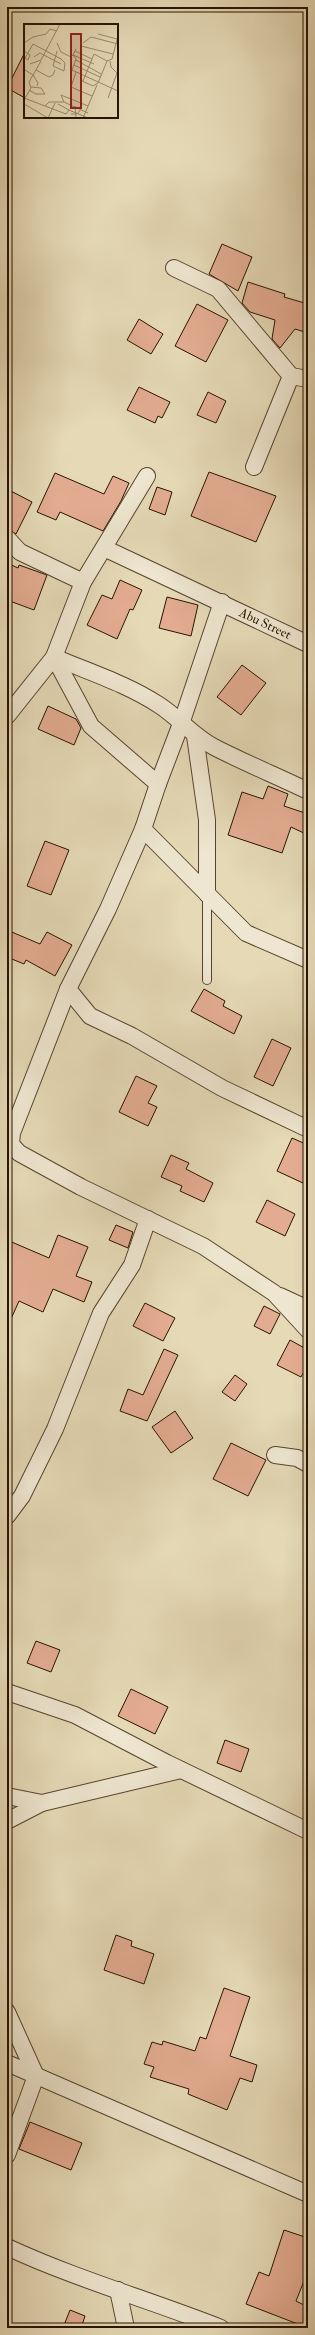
<svg xmlns="http://www.w3.org/2000/svg" width="315" height="2335" font-family="'IM FELL Double Pica',serif">
  <rect width="100%" height="100%" fill="#e5d9b6"/>
  <filter id="stains"><feTurbulence type="fractalNoise" baseFrequency=".005" numOctaves="4"/><feColorMatrix values="0 0 0 0 .2 0 0 0 0 .09 0 0 0 0 .02 0 0 0 .5 -.17"/></filter>
  <radialGradient id="worn" r=".72"><stop offset=".6" stop-color="#630" stop-opacity="0"/><stop offset="1" stop-color="#630" stop-opacity=".3"/></radialGradient>
  <path fill="#e3ac91" stroke="#281300" d="M25 52V98L7 88Z
    M222 244 252 257 238 291 209 274Z
    M248 282 285 294 284 297 308 304V333L295 329 280 348 272 339 275 320 250 312 242 303Z
    M197 304 228 320 206 362 175 346Z
    M139 319 163 334 151 354 127 340Z
    M139 387 170 402 162 418 158 416 155 423 127 410Z
    M208 392 226 401 216 423 197 415Z
    M209 472 276 496 256 542 191 516Z
    M55 473 104 494 113 476 129 483 121 501 103 531 60 512 56 520 37 512Z
    M157 487 172 492 165 515 149 509Z
    M7 489 32 502 16 534 7 529Z
    M7 563 18 568 19 565 47 575 34 610 7 600Z
    M120 580 142 590 133 610 130 609 117 639 87 625 102 595 112 599Z
    M167 597 198 605 191 636 159 628Z
    M242 665 266 683 241 715 217 697Z
    M48 706 76 719 81 728 74 745 38 729Z
    M268 786 288 794 284 806 308 814V835L291 827 282 853 228 835 242 792 263 799Z
    M45 841 69 850 51 895 27 886Z
    M7 930 40 944 47 932 72 945 55 976 26 960 24 964 7 957Z
    M204 989 225 1001 223 1006 242 1016 234 1034 191 1011Z
    M272 1039 291 1048 273 1086 254 1077Z
    M136 1076 157 1086 148 1103 157 1107 148 1126 119 1112Z
    M292 1138 308 1145V1173L303 1183 277 1171Z
    M171 1155 189 1163 186 1169 213 1183 204 1202 180 1191 182 1186 161 1177Z
    M267 1200 295 1214 285 1236 256 1222Z
    M116 1225 133 1232 128 1248 109 1240Z
    M58 1235 88 1247 76 1276 92 1282 84 1302 53 1289 43 1312 19 1301 7 1328V1240L49 1258Z
    M145 1303 175 1318 163 1341 133 1326Z
    M264 1306 280 1314 270 1334 254 1326Z
    M290 1340 308 1350V1364L301 1377 277 1365Z
    M164 1349 178 1355 147 1421 120 1411 128 1389 143 1395Z
    M235 1375 247 1384 235 1401 222 1392Z
    M175 1411 193 1438 171 1453 152 1427Z
    M231 1443 266 1460 248 1496 213 1479Z
    M36 1641 60 1650 51 1672 27 1663Z
    M131 1689 168 1707 155 1734 118 1716Z
    M225 1740 249 1749 241 1772 217 1763Z
    M116 1935 132 1941 131 1946 154 1954 144 1984 104 1970Z
    M224 1988 250 1997 230 2056 257 2065 252 2082 240 2078 227 2110 188 2094 189 2089 150 2077 154 2067 144 2064 152 2042 162 2045 163 2041 195 2051 200 2037 206 2039Z
    M30 2122 82 2143 71 2170 19 2149Z
    M284 2230 308 2238V2271L296 2301 308 2307V2328L246 2304 259 2272 269 2276Z
    M70 2310 85 2316 81 2328H63Z"/>
  <g fill="none" stroke-linecap="round" stroke-linejoin="round">
    <defs>
      <path id="lane" d="M207 980V895"/>
      <g id="street">
        <path d="M174 268 218 289 291 376 254 467"/>
        <path d="M291 376 308 379"/>
        <path d="M147 476 83 582 54 657C89 672 127 684 159 705 179 718 193 736 214 747 245 763 277 776 308 791"/>
        <path d="M7 538 20 552 83 582"/>
        <path id="s1" d="M104 548 308 644"/>
        <path d="M7 716 54 657 91 726 158 784 143 829 108 909 68 989 12 1133 11 1144 19 1153 81 1187 203 1246 274 1293 308 1330"/>
        <path d="M195 736 207 820V894"/>
        <path d="M158 784 182 721 222 602"/>
        <path d="M143 829 246 933 308 960"/>
        <path d="M68 989 90 1016 132 1036 222 1088 308 1129"/>
        <path d="M280 1296 308 1309"/>
        <path d="M275 1455 297 1458 308 1464"/>
        <path d="M7 1516 22 1496 55 1429 101 1313 132 1265 148 1219"/>
        <path d="M7 1692 75 1715 167 1763 308 1831"/>
        <path d="M7 1796 42 1803 181 1770"/>
        <path d="M7 1821 42 1803"/>
        <path d="M7 2012 36 2076 7 2155"/>
        <path d="M7 2063 308 2194"/>
        <path d="M7 2247C76 2279 150 2300 221 2328"/>
        <path d="M118 2290 126 2328"/>
      </g>
    </defs>
    <use href="#lane" stroke="#57442e" stroke-width="10"/>
    <use href="#street" stroke="#57442e" stroke-width="18"/>
    <use href="#lane" stroke="#eee6d0" stroke-width="8"/>
    <use href="#street" stroke="#eee6d0" stroke-width="16"/>
  </g>
  <g text-anchor="middle" dominant-baseline="central" stroke-width="4" stroke-linejoin="round" paint-order="stroke">
    <g font-size="13" fill="#281300" stroke="#eee6d0">
      <text stroke="none"><textPath href="#s1" startOffset="178">Abu Street</textPath></text>
    </g>
  </g>
  <g transform="translate(24 24)">
    <rect width="94" height="94" fill="#e5d9b6"/>
    <path fill="none" stroke="#998a6d" stroke-width="1" d="M74 10 93 15M0 19 9 13 22 10 26 5 33 7M33 19 37 28 47 33 49 31 52 35 48 46 94 67M59 19 67 13 94 20M57 22 89 30M52 25 49 31 70 40M0 27 6 31 4 36 1 34M33 27 29 42 40 47 41 39 36 34M51 27 68 35M10 33 16 29 37 40M0 36 9 20 37 35M52 36 77 50M6 40 17 36 36 0M50 41 76 53M1 46 9 51 14 59 13 62M12 46 25 53 29 51 31 46M52 48 47 63 68 72M56 56 69 62 74 59 83 37 88 35 94 12M59 57 70 30 83 37M5 66 12 70H21L17 64 7 63M0 74 42 90 45 86 64 94M84 74 93 49 87 43 86 37M0 76 7 64 5 58 17 37M40 78 37 71 64 82M0 80 24 94M34 80 45 86M47 81V67M21 82 25 78H40L64 89M51 82 52 94M47 90H53L57 85M24 94 31 79M59 94 73 61"/>
    <path fill="#8f2418" fill-opacity="0.15" stroke="#8f2418" stroke-width="2" d="M47 10H57V84H47Z"/>
    <rect width="94" height="94" fill="none" stroke="#281300" stroke-width="2"/>
  </g>
  <rect width="315" height="2335" fill="none" stroke="#e5d9b6" stroke-width="24"/>
  <rect x="8" y="8" width="299" height="2319" fill="none" stroke="#281300" stroke-width="2"/>
  <rect x="12" y="12" width="291" height="2311" fill="none" stroke="#281300"/>
  <rect width="100%" height="100%" filter="url(#stains)"/>
  <rect width="100%" height="100%" fill="url(#worn)"/>
</svg>
